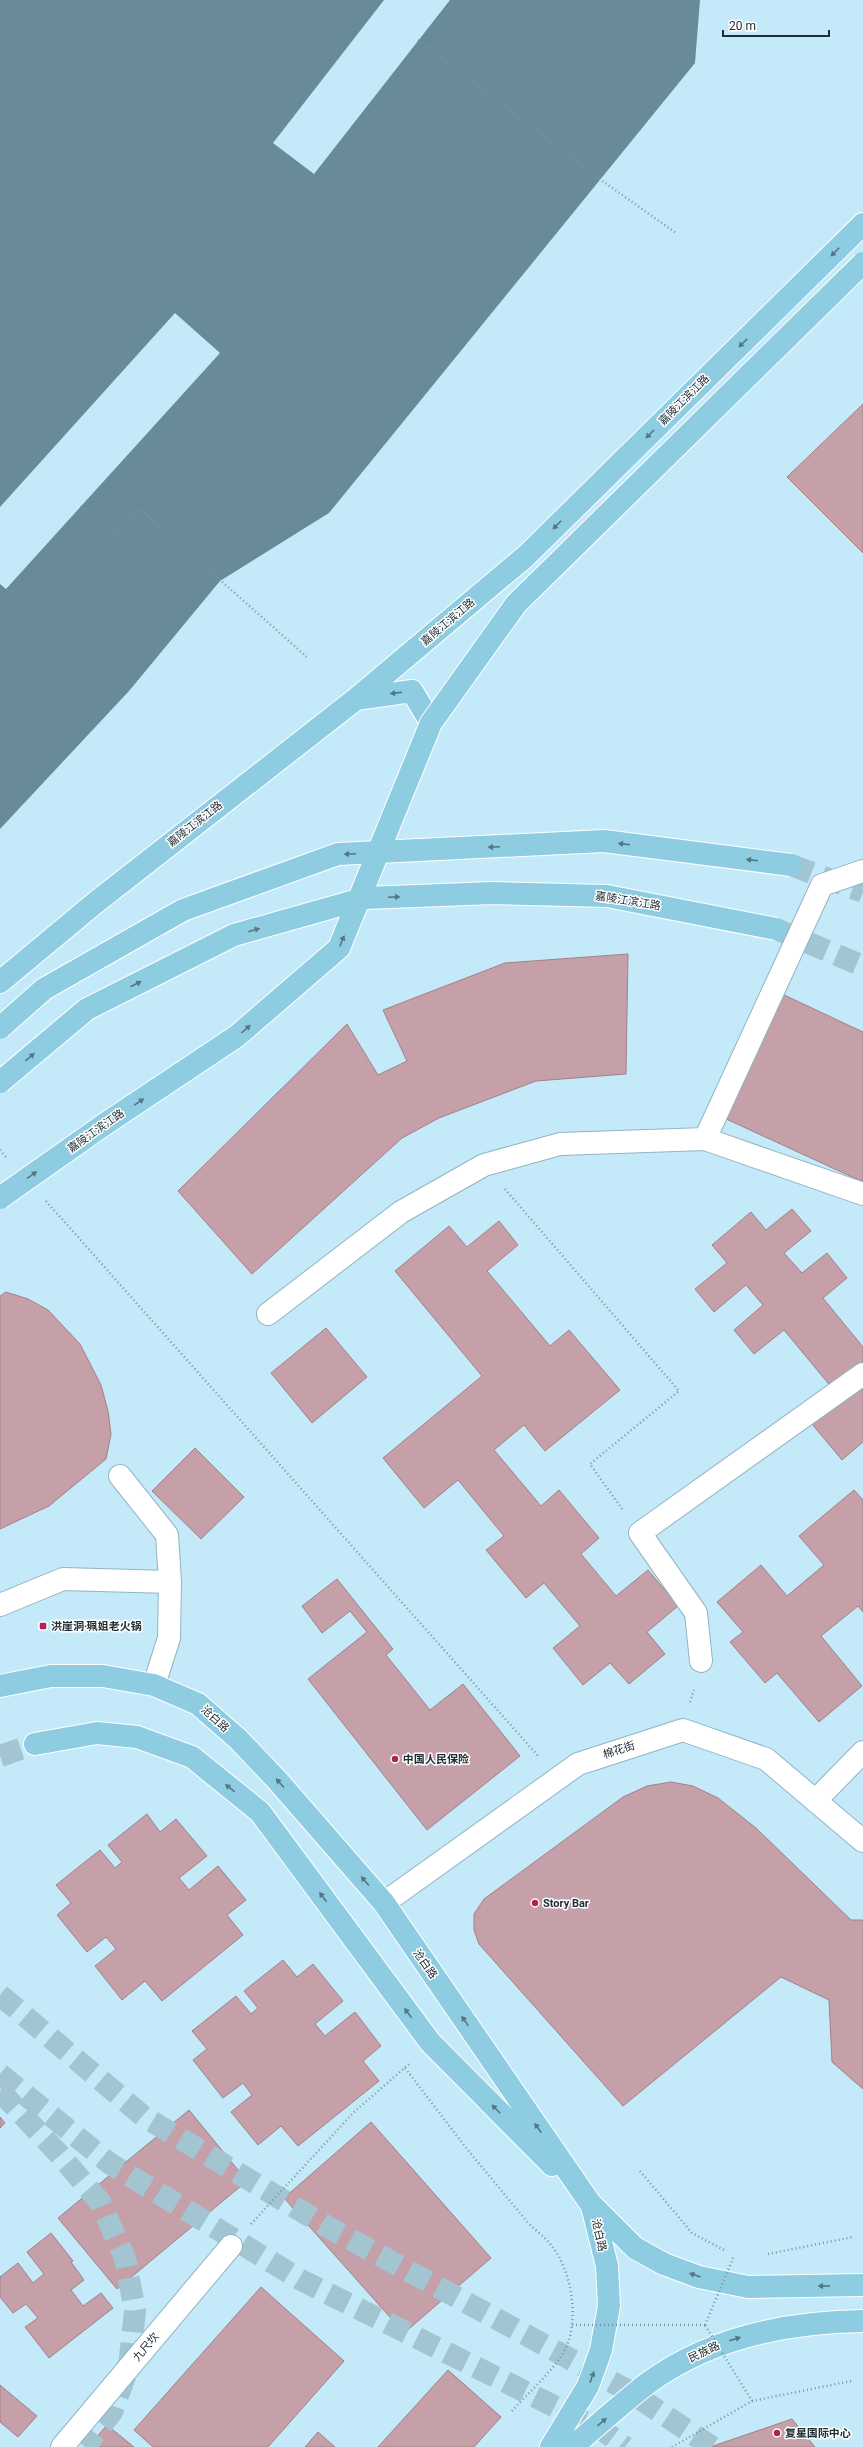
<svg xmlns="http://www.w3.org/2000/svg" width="863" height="2447" font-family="Roboto,'Noto Sans SC',sans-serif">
  <rect width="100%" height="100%" fill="#c4eaf9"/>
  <path fill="#698b98" d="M0 0H700L695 63 329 513 220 581 129 691 0 829Z"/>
  <path fill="#c4eaf9" d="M384 0H450L314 174 273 143Z
    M175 313 220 353 6 589 0 584V507Z"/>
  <path fill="#c5a0a8" stroke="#a38088" d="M863 404V553L787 477Z
    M628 954 626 1074 536 1081 439 1118 402 1138 252 1274 178 1191 347 1024 378 1075 407 1061 383 1010 505 963Z
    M782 994 863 1032V1182L724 1118Z
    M792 1209 811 1231 784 1253 802 1273 827 1253 847 1278 823 1298 863 1347V1442L842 1460 807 1418 837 1394 784 1330 754 1354 734 1330 763 1305 746 1285 714 1312 695 1289 727 1263 712 1245 751 1212 766 1230Z
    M499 1221 518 1245 487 1271 550 1346 569 1330 620 1390 545 1451 524 1425 494 1450 541 1506 559 1490 599 1538 581 1554 616 1596 648 1570 678 1606 647 1632 665 1654 629 1684 610 1663 583 1685 553 1648 580 1626 544 1583 526 1598 486 1550 504 1536 458 1480 424 1508 383 1458 482 1376 395 1271 449 1226 467 1247Z
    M6 1292 28 1299 48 1310 80 1344 101 1385 108 1411 111 1434 106 1459 49 1506 0 1529V1296Z
    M326 1328 367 1377 312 1423 271 1373Z
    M195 1448 244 1497 201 1539 152 1491Z
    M854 1490 863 1500V1612L858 1606 821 1636 862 1686 819 1722 777 1673 765 1683 730 1642 743 1632 717 1602 761 1565 787 1596 824 1565 799 1536Z
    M337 1579 393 1649 386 1655 430 1710 463 1684 520 1756 427 1830 308 1679 367 1632 350 1611 322 1633 302 1606Z
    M671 1782 693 1786 718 1798 756 1828 851 1920H863V2089L832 2062 829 2000 781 1977 623 2106 479 1944 474 1930V1914L484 1899 623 1797 647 1786Z
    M147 1814 160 1832 176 1819 207 1856 179 1878 189 1890 218 1866 246 1900 227 1915 243 1935 162 2001 145 1981 122 2000 95 1966 116 1949 106 1937 87 1952 57 1915 71 1903 56 1885 100 1850 115 1868 122 1862 108 1845Z
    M283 1960 297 1977 313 1964 343 2001 315 2024 325 2036 355 2012 381 2046 363 2061 379 2081 298 2146 281 2126 258 2145 231 2112 252 2095 243 2083 223 2098 193 2060 207 2049 192 2031 236 1996 251 2014 258 2008 244 1991Z
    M189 2110 247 2181 117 2289 58 2218Z
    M0 2117 5 2123 0 2128Z
    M371 2122 491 2258 404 2333 284 2198Z
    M51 2233 73 2261 71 2262 84 2280 71 2290 83 2306 101 2293 113 2308 49 2358 25 2327 38 2318 26 2304 13 2313 0 2297V2277L18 2263 33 2283 44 2274 27 2252Z
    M261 2287 344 2361 268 2447H153L134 2430Z
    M448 2370 501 2417 474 2447H378Z
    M0 2385 37 2416 18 2437 0 2422Z
    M792 2419 815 2447H710Z
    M107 2425 134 2447H88Z
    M318 2432 335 2447H305Z"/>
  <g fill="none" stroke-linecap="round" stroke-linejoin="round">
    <path stroke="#a3c5d2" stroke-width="22" stroke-dasharray="22 11" stroke-linecap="butt" d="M791 865 863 892
      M776 929 863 966
      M0 1756 35 1744
      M0 1995 143 2116 326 2226 627 2390 712 2447
      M0 2074 109 2163 301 2280 604 2431 625 2447
      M0 2091 58 2153 100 2202 125 2258 135 2311 129 2366 112 2412 85 2447"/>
    <defs>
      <path id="minor" d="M705 1139 822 885 863 871
        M268 1314 401 1212 484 1165 560 1144 705 1139 863 1194
        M120 1476 167 1535 170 1582 169 1638 154 1685
        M0 1605 63 1579 170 1582
        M701 1661 696 1613 640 1533 863 1374
        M815 1801 863 1752
        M384 1903 578 1764 683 1730 766 1759 863 1841
        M62 2447 231 2246"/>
      <path id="major" d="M356 699 412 691 431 723
        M0 982 95 903 356 699 526 556 863 224
        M0 1686 51 1676H103L154 1685 198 1704 238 1739 277 1780 384 1903 592 2206 607 2266 609 2306 601 2350 588 2386 551 2447
        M35 1744 97 1733 137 1737 192 1757 260 1812 430 2042 552 2165
        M592 2205 635 2248 664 2264 699 2277 748 2287 863 2285
        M572 2447C597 2426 622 2403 648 2383 711 2337 787 2322 863 2321"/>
    </defs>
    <use href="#minor" stroke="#90b4c3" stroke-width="24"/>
    <use href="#major" stroke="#fff" stroke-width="24"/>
    <path stroke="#7a95a0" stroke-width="2.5" stroke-dasharray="1 3" stroke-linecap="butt" d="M418 40 601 180 676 233
      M81 506 115 536 140 509 308 658
      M0 1150 6 1157
      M505 1189 679 1391 590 1464 623 1510
      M46 1201 539 1757
      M690 1702 694 1690
      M405 2068 467 2149 529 2224
      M640 2171 692 2233 724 2250
      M251 2224 353 2113 409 2064
      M768 2254 853 2237
      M752 2401 851 2381"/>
    <use href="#minor" stroke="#fff" stroke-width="22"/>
    <use href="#major" stroke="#8ecce2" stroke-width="22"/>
    <defs>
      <path id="major-bridge" d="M0 1028 44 989 183 910 338 854 604 841 791 865
        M0 1082 87 1009 234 935 365 898 493 893 607 896 776 929
        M0 1198 105 1124 237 1036 339 948 431 723 516 604 863 263"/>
    </defs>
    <use href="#major-bridge" stroke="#fff" stroke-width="24" stroke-linecap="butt"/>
    <path stroke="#7a95a0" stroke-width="2.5" stroke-dasharray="1 3" stroke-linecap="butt" d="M572 2325H705
      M705 2325 734 2256
      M512 2411C528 2393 551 2373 563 2353 581 2324 572 2270 551 2245 545 2237 536 2231 529 2224
      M672 2447 752 2401 705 2325"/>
    <use href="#major-bridge" stroke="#8ecce2" stroke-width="22"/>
  </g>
  <defs><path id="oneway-solid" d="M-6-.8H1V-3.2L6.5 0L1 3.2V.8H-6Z"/></defs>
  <g fill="#527683">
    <use href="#oneway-solid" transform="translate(835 252) rotate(135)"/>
    <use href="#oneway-solid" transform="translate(743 343) rotate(135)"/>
    <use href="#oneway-solid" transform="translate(650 434) rotate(135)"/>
    <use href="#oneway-solid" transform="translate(557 525) rotate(135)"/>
    <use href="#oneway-solid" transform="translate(396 693) rotate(173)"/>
    <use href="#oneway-solid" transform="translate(624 844) rotate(-173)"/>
    <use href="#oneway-solid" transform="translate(494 847) rotate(177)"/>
    <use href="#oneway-solid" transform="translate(350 854) rotate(177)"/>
    <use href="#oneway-solid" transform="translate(752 860) rotate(-173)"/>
    <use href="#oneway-solid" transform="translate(394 897) rotate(-2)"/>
    <use href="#oneway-solid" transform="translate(254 930) rotate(-16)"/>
    <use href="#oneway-solid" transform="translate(342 941) rotate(-68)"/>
    <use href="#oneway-solid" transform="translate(136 984) rotate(-27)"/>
    <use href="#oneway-solid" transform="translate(246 1029) rotate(-41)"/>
    <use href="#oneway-solid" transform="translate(30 1057) rotate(-40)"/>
    <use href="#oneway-solid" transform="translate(139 1102) rotate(-34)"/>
    <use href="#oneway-solid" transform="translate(32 1175) rotate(-35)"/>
    <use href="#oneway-solid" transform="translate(280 1783) rotate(-132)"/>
    <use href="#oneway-solid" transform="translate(230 1788) rotate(-141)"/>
    <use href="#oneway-solid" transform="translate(365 1881) rotate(-131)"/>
    <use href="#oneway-solid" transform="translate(323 1897) rotate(-127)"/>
    <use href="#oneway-solid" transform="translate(408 2013) rotate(-127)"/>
    <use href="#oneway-solid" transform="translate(465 2021) rotate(-125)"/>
    <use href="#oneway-solid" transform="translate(496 2109) rotate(-135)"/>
    <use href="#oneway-solid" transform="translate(538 2128) rotate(-125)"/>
    <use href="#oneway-solid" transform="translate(695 2275) rotate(-161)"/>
    <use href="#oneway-solid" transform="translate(824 2286) rotate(179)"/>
    <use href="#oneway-solid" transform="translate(735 2339) rotate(-18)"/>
    <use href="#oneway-solid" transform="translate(592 2377) rotate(-70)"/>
    <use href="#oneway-solid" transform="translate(602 2422) rotate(-40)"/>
  </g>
  <g fill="#b0225b" stroke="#fff" stroke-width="1.5">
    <rect x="39" y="1622" width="8" height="8" rx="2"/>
    <circle cx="395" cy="1759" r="4"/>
    <circle cx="535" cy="1903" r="4"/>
    <circle cx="777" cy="2433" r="4"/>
  </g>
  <g text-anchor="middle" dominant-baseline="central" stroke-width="3" stroke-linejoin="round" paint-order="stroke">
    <g font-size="11" fill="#202f35" stroke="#fff">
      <text transform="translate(684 400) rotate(-45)">嘉陵江滨江路</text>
      <text transform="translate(448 622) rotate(-40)">嘉陵江滨江路</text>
      <text transform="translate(195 824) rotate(-38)">嘉陵江滨江路</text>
      <text transform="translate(628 901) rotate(9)">嘉陵江滨江路</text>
      <text transform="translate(96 1131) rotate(-35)">嘉陵江滨江路</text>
      <text transform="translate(215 1719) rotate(42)">沧白路</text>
      <text transform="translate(619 1750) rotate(-18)">棉花街</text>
      <text transform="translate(425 1964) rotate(55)">沧白路</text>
      <text transform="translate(599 2235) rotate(77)">沧白路</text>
      <text transform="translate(146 2347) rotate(-50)">九尺坎</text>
      <text transform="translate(704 2352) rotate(-25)">民族路</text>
    </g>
    <g font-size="11" font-weight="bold" fill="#202f35" stroke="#fff" text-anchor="start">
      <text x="51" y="1626">洪崖洞‧珮姐老火锅</text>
      <text x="403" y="1759">中国人民保险</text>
      <text x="543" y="1903">Story Bar</text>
      <text x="785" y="2433">复星国际中心</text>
    </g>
  </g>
  <path d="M723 30v6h106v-6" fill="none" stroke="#202f35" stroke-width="2"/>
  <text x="729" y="30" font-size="12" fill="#202f35" stroke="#ffffff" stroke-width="3" paint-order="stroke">20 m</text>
</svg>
